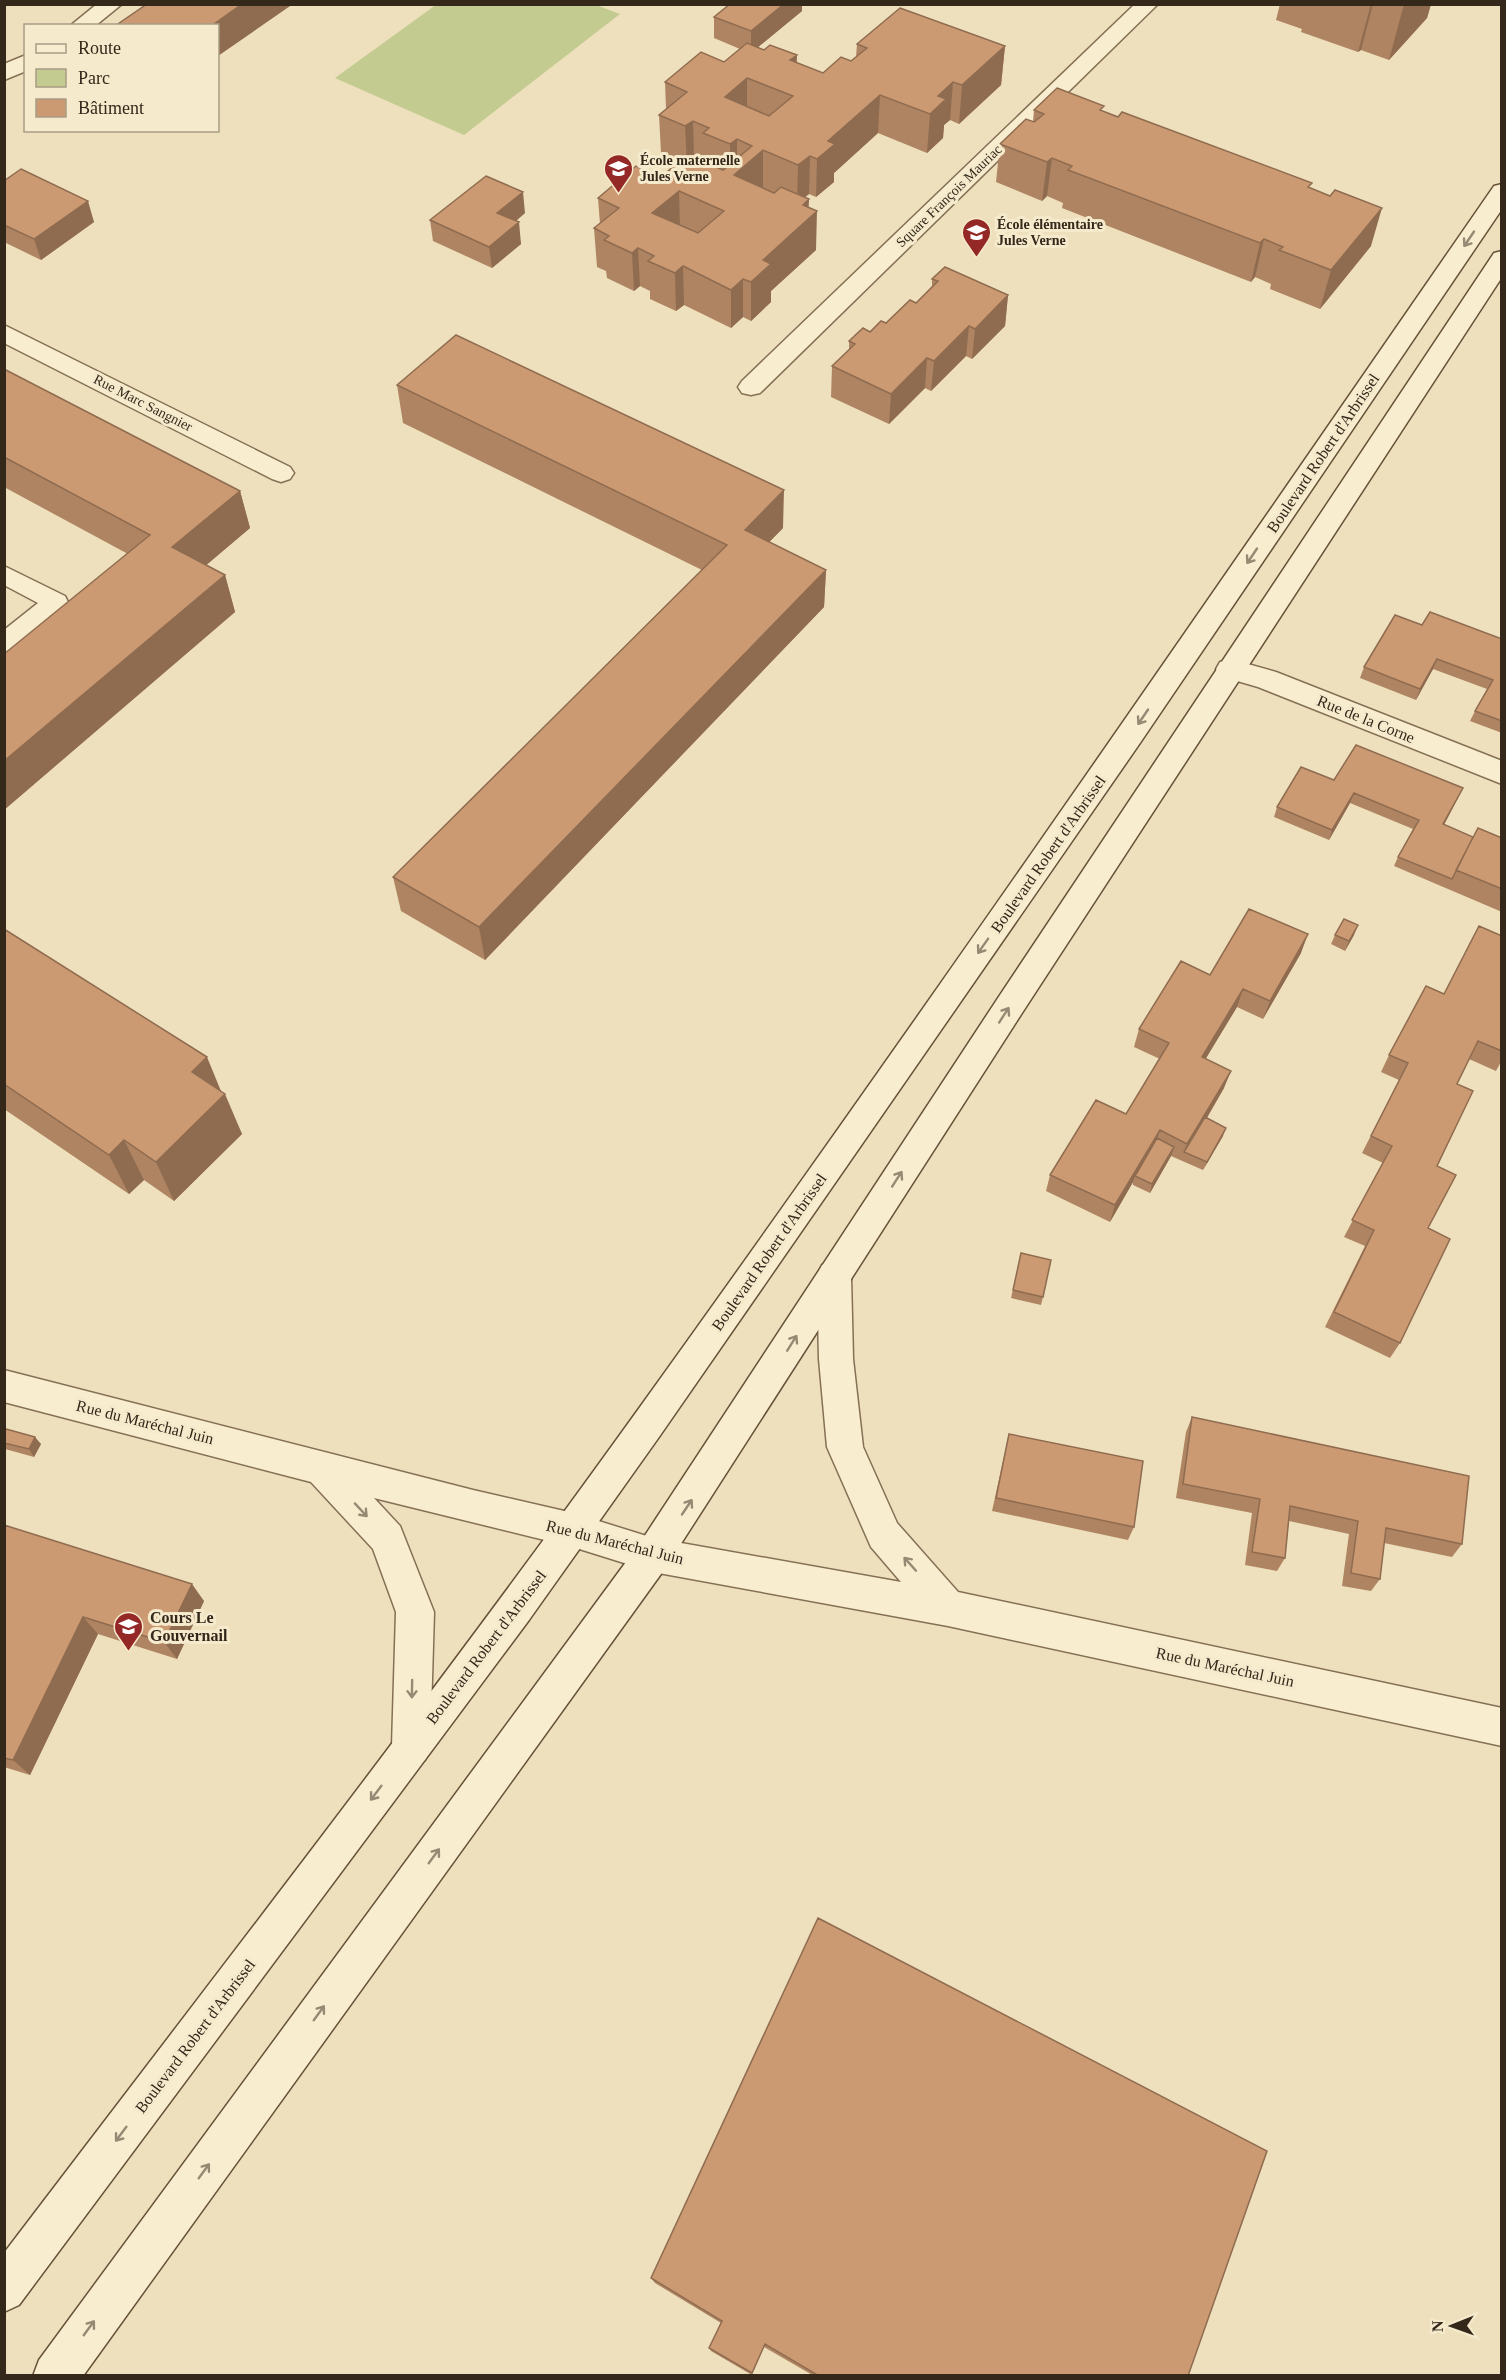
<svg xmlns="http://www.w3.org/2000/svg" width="1506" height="2380" font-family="'Times New Roman',serif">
  <rect width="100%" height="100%" fill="#eee0bc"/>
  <path fill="#c3cb91" d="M437 4 596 5 620 14 464 135 335 78Z"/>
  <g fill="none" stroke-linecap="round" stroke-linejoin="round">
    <defs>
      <path id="lane" d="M4 566 65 596 68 602 65 608 13 650 4 653V630L38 603 4 585Z"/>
      <path id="street" d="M97 4H122L95 26H70Z
        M1135 4H1158L760 393 751 395 742 393 738 387 742 381Z
        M26 55V71L4 80V64Z
        M4 325 290 467 294 473 290 479 281 482 272 479 4 343Z
        M1230 659 1276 672 1502 761V784L1258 687 1220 676 1216 669 1220 662Z
        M834 1261 846 1265 851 1276 853 1359 863 1447 897 1523 958 1592 1502 1708V1746L948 1626 653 1572 573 1547 374 1498 400 1526 434 1612 430 1746 425 1760 411 1765 397 1760 392 1746 396 1612 373 1549 311 1482 4 1402V1370L473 1490 573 1513 653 1538 901 1582 871 1547 827 1447 819 1359 817 1276 822 1265Z"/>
      <path id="secondary" d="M1502 184V209L1140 743 659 1437 529 1620 19 2305 4 2312V2253C216 1974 431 1698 635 1414 927 1008 1210 597 1494 186Z
        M1502 251V277L1022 1013 666 1567 83 2376H33L39 2360 640 1543 1000 995 1494 253Z"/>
    </defs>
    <use href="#lane" stroke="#857056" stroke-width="3"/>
    <use href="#street" stroke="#857056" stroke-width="3"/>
    <use href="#secondary" stroke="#665139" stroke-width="3"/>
    <use href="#lane" fill="#f9edcf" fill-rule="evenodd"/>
    <use href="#street" fill="#f9edcf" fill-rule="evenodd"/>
    <use href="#secondary" fill="#f9edcf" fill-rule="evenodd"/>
  </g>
  <path fill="#af8462" d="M1280 4H1431L1427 18 1389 60 1361 50 1358 52 1301 32 1302 29 1276 20Z
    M802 11 758 47 823 73 851 61 856 57 857 44 1005 46 1001 85 959 124 950 120 944 125 943 138 927 153 878 133 834 173V182L816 197 809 194 805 197 809 199 808 207 816 250 771 291V302L751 321 743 317 731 328 684 305 676 311 650 299V291L640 286 634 291 607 278 606 271 597 267 594 228 600 224 598 198 661 177 680 161 661 153 659 115 666 109 665 82 724 62 740 49 714 38V17Z
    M1034 110 1103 112 1311 189 1371 246 1320 309 1270 289 1271 284 1255 277 1251 282 1062 208 1063 203 1047 196 1042 201 996 182 1000 144 1033 122Z
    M4 181 94 222 41 260 4 242Z
    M525 213 516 221 521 244 492 268 433 241 430 220Z
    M932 279 1008 295 1005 326 972 359 966 356 931 391 925 388 889 424 831 397 832 366 849 350V341L886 323 916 303 932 287Z
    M4 369 240 491 250 528 206 565 225 575 235 612 4 810V654L128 554 4 487Z
    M397 385 783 528 769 542 826 570 824 607 485 960 401 911 393 877 702 570 403 423Z
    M1422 625 1502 639V733L1470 721 1475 711 1487 689 1433 669 1416 700 1360 678 1364 667Z
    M1334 780 1463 788 1444 825 1473 837 1502 838V912L1394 866 1398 857 1413 829 1350 803 1329 840 1274 817 1277 807Z
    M4 929 221 1091 242 1134 174 1201 144 1180 129 1194 4 1109Z
    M1335 935H1354L1345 951 1331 944Z
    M1502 936V1060L1496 1071 1469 1059 1457 1084 1437 1166 1428 1228 1400 1343 1390 1358 1325 1327 1365 1246 1344 1237 1383 1163 1362 1153 1399 1080 1381 1072 1389 1055 1444 994Z
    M1301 953 1263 1019 1237 1007 1205 1059 1224 1088 1207 1118 1223 1136 1203 1170 1171 1156 1150 1193 1133 1185V1182L1110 1222 1046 1191 1050 1175 1126 1114 1160 1059 1134 1047 1139 1029 1210 975Z
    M1021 1253 1043 1297 1041 1305 1011 1298Z
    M1192 1417 1462 1544 1452 1557 1384 1543 1380 1579 1371 1591 1342 1586 1349 1534 1289 1521 1285 1558 1277 1571 1245 1565 1252 1513 1176 1498 1186 1432Z
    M4 1432 41 1444 34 1457 5 1449Z
    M1009 1434 1134 1527 1128 1540 992 1511Z
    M4 1525 204 1601 177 1659 98 1634 30 1775 4 1767Z
    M651 2278 1188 2376H814L764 2347 752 2375 711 2351 709 2348 721 2323 655 2283Z"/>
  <path fill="#8f6c50" d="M242 4H293L218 56V26H211Z
    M784 4H802V11L751 53V31Z
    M1371 4H1373L1361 50 1358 52Z
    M1404 4H1431L1427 18 1389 60Z
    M1005 46 1001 85 959 124 962 85Z
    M797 55 796 93 790 60Z
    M747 78V116L725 97Z
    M953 82 950 120 944 125 943 138 927 153 930 114 938 96Z
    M880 95 878 133 834 173V182L816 197 817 159 828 141Z
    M693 121 694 159 687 164 685 126Z
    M737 139V172L763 150V188L731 183 730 144Z
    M810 156 809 194 797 204 798 165Z
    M1052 158 1047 196 1042 201 1047 162Z
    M679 191 680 229 652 213Z
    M523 192 525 213 500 234 497 213Z
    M809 199 808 219 817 211 816 250 771 291V302L751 321V282L763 260 803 205Z
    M88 201 94 222 41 260 34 239Z
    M1382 208 1371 246 1320 309 1331 270Z
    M519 222 521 244 492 268 489 247Z
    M1264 239 1255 277 1251 282 1260 243Z
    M638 248 640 286 634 291 632 253Z
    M683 266 684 305 676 311 675 273Z
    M743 279V317L731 328V290Z
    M1008 295 1005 326 972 359 975 329Z
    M969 326 966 356 931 391 934 361Z
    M927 358 925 388 889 424 891 394Z
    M784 490 783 528 745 567V530Z
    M240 491 250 528 184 584 172 547Z
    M826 570 824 607 485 960 479 927Z
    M225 575 235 612 4 810V761Z
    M1437 659 1433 669 1416 700 1420 689Z
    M1463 788 1458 798 1439 834 1443 824Z
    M1354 793 1350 803 1329 840 1332 830Z
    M1358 925 1354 935 1345 951 1349 941Z
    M1308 934 1301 953 1263 1019 1270 1001Z
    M1243 989 1237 1007 1196 1075 1202 1057Z
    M207 1057 223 1096 225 1094 242 1134 174 1201 156 1162 192 1072Z
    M1231 1071 1224 1088 1186 1153 1184 1152 1187 1144Z
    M1226 1128 1223 1136 1203 1170 1207 1162Z
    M1160 1130 1154 1147 1135 1176 1133 1182 1110 1222 1115 1205Z
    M124 1140 144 1180 129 1194 109 1155Z
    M1174 1147 1171 1156 1150 1193 1152 1184Z
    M35 1437 41 1444 34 1457 29 1449Z
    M192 1584 204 1601 177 1659 164 1642Z
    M83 1617 98 1634 30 1775 13 1760Z"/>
  <path fill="#cc9a72" stroke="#8f6c50" stroke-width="1.5" fill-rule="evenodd" d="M147 4H242L211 26H115Z
    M730 4H784L751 31 714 17Z
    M900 8 1005 46 962 85 953 82 938 96 946 99 930 114 880 95 828 141 835 144 817 159 810 156 798 165 763 150 734 175 774 193 781 187 809 199 803 205 817 211 763 260 771 264 751 282 743 279 731 290 683 266 675 273 648 261 654 256 638 248 632 253 604 240 609 236 594 228 619 208 598 198 636 166 661 177 688 154 723 170 752 146 737 139 730 144 703 133 709 128 693 121 685 126 659 115 687 92 665 82 701 52 724 62 747 43 764 50 770 45 797 55 790 60 823 73 841 57 851 61 867 48 857 44ZM747 78 793 96 769 116 725 97ZM679 191 724 211 698 233 652 213Z
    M1057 88 1104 106 1100 110 1118 117 1122 112 1312 183 1308 187 1330 196 1335 190 1382 208 1331 270 1279 250 1283 247 1264 239 1260 243 1068 170 1072 166 1052 158 1047 162 1000 144 1026 119 1034 122 1044 114 1034 110Z
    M21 169 88 201 34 239 4 225V181Z
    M486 176 523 192 497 213 519 222 489 247 430 220Z
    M945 267 1008 295 975 329 969 326 934 361 927 358 891 394 832 366 855 344 849 341 863 328 870 332 881 321 886 323 910 300 916 303 938 281 932 279Z
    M456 335 784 490 745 530 826 570 479 927 393 877 727 545 397 385Z
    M4 369 240 491 172 547 225 575 4 761V654L150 535 4 457Z
    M1430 612 1502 639V721L1475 711 1493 680 1437 659 1420 689 1364 667 1395 615 1422 625Z
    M1356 745 1463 788 1443 824 1473 837 1452 879 1398 857 1419 820 1354 793 1332 830 1277 807 1301 767 1334 780Z
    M1478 828 1502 838V889L1456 870Z
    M1249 909 1308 934 1270 1001 1243 989 1202 1057 1231 1071 1187 1144 1160 1130 1115 1205 1050 1175 1096 1100 1126 1114 1169 1043 1139 1029 1181 961 1210 975Z
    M1344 919 1358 925 1349 941 1335 935Z
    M1479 926 1502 936V1051L1478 1041 1457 1084 1473 1091 1437 1166 1456 1175 1428 1228 1450 1239 1400 1343 1334 1312 1374 1230 1352 1220 1392 1146 1371 1136 1408 1063 1389 1055 1426 986 1444 994Z
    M4 929 207 1057 192 1072 225 1094 156 1162 124 1140 109 1155 4 1084Z
    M1205 1117 1226 1128 1207 1162 1184 1152Z
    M1157 1138 1174 1147 1152 1184 1135 1176Z
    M1021 1253 1051 1260 1043 1297 1013 1290Z
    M1192 1417 1469 1476 1462 1544 1386 1528 1380 1579 1351 1573 1358 1521 1290 1506 1285 1558 1252 1552 1260 1499 1183 1484Z
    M6 1429 35 1437 29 1449 4 1443V1432Z
    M1009 1434 1143 1461 1134 1527 996 1498Z
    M4 1525 192 1584 164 1642 83 1617 13 1760 4 1758Z
    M818 1918 1267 2151 1188 2376H819L765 2344 752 2373 709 2348 722 2321 651 2278Z"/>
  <defs><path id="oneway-shaft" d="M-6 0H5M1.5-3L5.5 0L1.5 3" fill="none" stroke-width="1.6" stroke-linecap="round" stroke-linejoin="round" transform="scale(1.5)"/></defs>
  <g stroke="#968a75">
    <use href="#oneway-shaft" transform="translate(1469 239) rotate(124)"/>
    <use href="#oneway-shaft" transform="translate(1252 556) rotate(124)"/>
    <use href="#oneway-shaft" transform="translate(1143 717) rotate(124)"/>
    <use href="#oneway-shaft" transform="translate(983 946) rotate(125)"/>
    <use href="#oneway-shaft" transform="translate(1004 1015) rotate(-57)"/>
    <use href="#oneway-shaft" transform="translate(897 1179) rotate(-57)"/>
    <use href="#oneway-shaft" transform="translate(792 1343) rotate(-58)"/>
    <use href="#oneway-shaft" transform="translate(687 1507) rotate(-56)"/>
    <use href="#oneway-shaft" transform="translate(361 1510) rotate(47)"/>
    <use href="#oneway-shaft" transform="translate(910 1564) rotate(-132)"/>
    <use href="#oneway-shaft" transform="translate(412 1689) rotate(91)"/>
    <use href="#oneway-shaft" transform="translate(376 1793) rotate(127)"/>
    <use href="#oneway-shaft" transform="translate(434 1856) rotate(-54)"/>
    <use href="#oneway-shaft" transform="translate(319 2013) rotate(-54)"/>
    <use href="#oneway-shaft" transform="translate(121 2134) rotate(127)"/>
    <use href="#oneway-shaft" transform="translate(204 2171) rotate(-54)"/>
    <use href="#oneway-shaft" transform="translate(89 2328) rotate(-54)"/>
  </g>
  <defs>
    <symbol id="school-pin" viewBox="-11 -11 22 30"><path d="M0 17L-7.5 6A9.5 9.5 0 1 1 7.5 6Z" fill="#942826" stroke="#f5eacc"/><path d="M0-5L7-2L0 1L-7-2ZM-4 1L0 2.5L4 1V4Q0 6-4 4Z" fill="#fff"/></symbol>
  </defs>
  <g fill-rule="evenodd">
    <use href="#school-pin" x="602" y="152" width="33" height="45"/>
    <use href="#school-pin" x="960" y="216" width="33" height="45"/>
    <use href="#school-pin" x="112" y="1610" width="33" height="45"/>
  </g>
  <g text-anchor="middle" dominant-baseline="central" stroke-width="6" stroke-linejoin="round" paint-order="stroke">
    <g font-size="14" font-weight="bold" fill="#34281b" stroke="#f5eacc" text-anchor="start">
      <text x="640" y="160">École maternelle<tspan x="640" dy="16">Jules Verne</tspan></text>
      <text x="997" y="224">École élémentaire<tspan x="997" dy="16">Jules Verne</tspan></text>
    </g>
    <g font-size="14" fill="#34281b" stroke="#f5eacc">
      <text transform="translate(949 196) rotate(-44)">Square François Mauriac</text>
      <text transform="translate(143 403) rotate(27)">Rue Marc Sangnier</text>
    </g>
    <g font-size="16" fill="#34281b" stroke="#f5eacc">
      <text transform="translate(1323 453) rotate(-56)">Boulevard Robert d'Arbrissel</text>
      <text transform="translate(1366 719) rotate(22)">Rue de la Corne</text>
      <text transform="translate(1048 854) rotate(-55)">Boulevard Robert d'Arbrissel</text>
      <text transform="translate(769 1252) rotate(-55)">Boulevard Robert d'Arbrissel</text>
      <text transform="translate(145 1422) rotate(14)">Rue du Maréchal Juin</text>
      <text transform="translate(615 1542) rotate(14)">Rue du Maréchal Juin</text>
      <text transform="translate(486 1647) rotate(-53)">Boulevard Robert d'Arbrissel</text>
      <text transform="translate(1225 1667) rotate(12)">Rue du Maréchal Juin</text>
      <text transform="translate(195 2036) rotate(-53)">Boulevard Robert d'Arbrissel</text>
    </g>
    <g font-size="16" font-weight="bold" fill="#34281b" stroke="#f5eacc" text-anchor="start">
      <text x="150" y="1617">Cours Le<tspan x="150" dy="18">Gouvernail</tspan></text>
    </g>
  </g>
  <rect width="1506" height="2380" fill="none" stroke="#34281b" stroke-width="12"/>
  <rect x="24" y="24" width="195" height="108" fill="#f5eacc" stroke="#a89c85" stroke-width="1.5"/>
  <rect x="36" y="44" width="30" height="9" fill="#f9edcf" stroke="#a89c85" stroke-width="1.5"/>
  <text x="78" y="54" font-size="18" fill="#34281b">Route</text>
  <rect x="36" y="69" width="30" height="18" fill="#c3cb91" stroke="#a89c85" stroke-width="1.5"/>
  <text x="78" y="84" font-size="18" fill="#34281b">Parc</text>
  <rect x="36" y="99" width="30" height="18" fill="#cc9a72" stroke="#a89c85" stroke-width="1.5"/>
  <text x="78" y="114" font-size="18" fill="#34281b">Bâtiment</text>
  <g transform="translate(1452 2326) rotate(269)" stroke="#f5eacc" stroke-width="4.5" paint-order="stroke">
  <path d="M0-4.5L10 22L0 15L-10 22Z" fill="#34281b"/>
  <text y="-9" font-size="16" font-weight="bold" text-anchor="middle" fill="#34281b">N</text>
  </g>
</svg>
